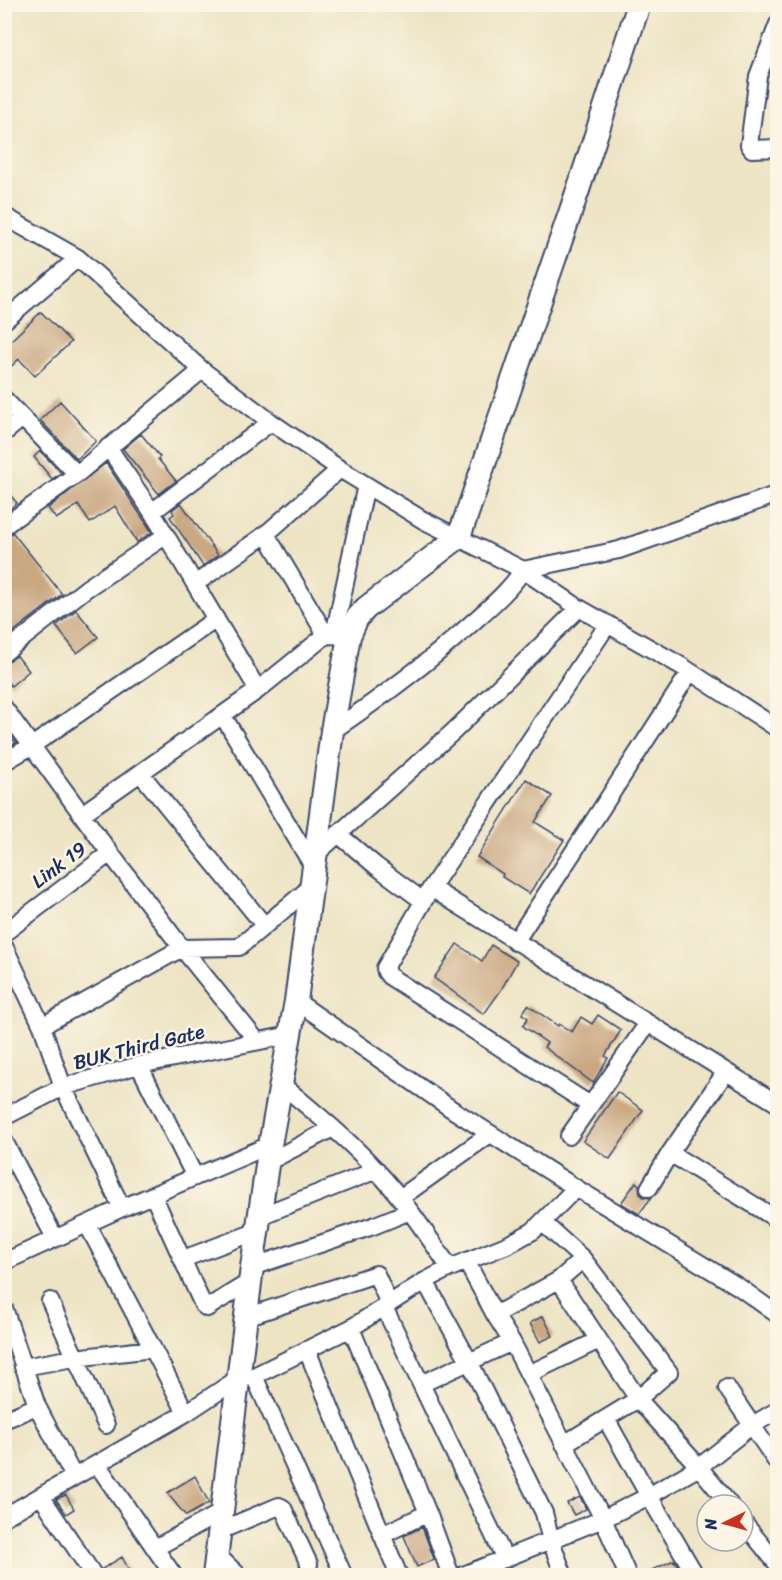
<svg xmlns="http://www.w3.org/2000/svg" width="782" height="1580" font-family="Sriracha,sans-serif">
  <rect width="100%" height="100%" fill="#fcf5e5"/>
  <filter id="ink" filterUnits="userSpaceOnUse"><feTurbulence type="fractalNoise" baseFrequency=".0167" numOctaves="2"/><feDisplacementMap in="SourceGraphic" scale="12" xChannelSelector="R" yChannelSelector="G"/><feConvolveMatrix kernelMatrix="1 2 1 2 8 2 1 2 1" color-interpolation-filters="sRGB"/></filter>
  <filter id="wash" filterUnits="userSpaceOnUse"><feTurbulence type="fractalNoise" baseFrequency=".008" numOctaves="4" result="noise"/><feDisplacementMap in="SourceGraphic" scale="24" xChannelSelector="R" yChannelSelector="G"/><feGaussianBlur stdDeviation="1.35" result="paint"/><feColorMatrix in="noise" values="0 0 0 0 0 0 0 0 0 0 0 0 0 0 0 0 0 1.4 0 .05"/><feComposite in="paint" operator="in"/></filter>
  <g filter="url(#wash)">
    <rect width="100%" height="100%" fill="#ede4c4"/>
    <g id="blocks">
      <path fill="#c9a781" d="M41 312 71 342 35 376 19 359 4 373V347Z
        M60 401 96 441 77 459 40 420Z
        M141 434 160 457 158 459 176 481 159 494 123 449Z
        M40 451 61 473 52 479 34 457Z
        M106 463 152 532 137 542 115 506 90 523 78 505 56 519 48 508Z
        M4 488 17 503 4 513Z
        M181 503 218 555 203 566 170 517 174 514 172 510Z
        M13 533 62 594 4 639V536Z
        M76 610 98 637 77 653 56 626Z
        M17 656 29 671 11 686 4 678V663Z
        M4 726 16 743 4 750Z
        M526 779 552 796 535 822 564 840 529 894 502 877 503 874 477 857Z
        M457 944 482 961 491 945 517 961 501 990 484 1014 434 978Z
        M528 1005 558 1026 559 1024 572 1032 581 1017 592 1024 598 1015 621 1030 605 1056 608 1058 593 1083 544 1047 547 1043 523 1026 528 1018 522 1014Z
        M617 1092 643 1110 610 1159 583 1141Z
        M636 1182 639 1185 640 1194 644 1197 651 1198 639 1214 621 1203Z
        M543 1316 553 1336 540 1342 530 1323Z
        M195 1476 209 1503 186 1516 167 1493Z
        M66 1495 74 1509 66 1514 56 1499Z
        M580 1497 586 1509 574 1515 567 1503Z
        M422 1527 434 1559 417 1567 404 1536Z
        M122 1557 130 1572 124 1575H104L102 1569Z
        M674 1560 684 1575H641Z"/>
    </g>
  </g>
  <g filter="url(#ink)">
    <use href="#blocks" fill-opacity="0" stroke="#3a4a6d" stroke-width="1.5"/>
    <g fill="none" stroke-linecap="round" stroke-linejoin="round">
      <defs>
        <path id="street" d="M778 24 758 76 749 145 752 149 778 148
          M4 216 78 258 202 370 271 422 340 469 423 520 523 570 579 608 683 667 778 729
          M4 321 78 258
          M4 399 77 474
          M4 433 22 418
          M108 447 152 512 258 690
          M152 512 271 422
          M4 526 77 474 202 370
          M266 534 326 635
          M195 584 266 534 340 469
          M334 635 366 485
          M4 653 87 588 165 536
          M4 708 110 853 182 948 257 1041
          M223 716 314 868
          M332 731C381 698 428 663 472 623 491 606 509 591 523 570L619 550 778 494
          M4 762 33 745 216 619
          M141 774 264 925
          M82 814 258 690 326 635 349 636
          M338 834 376 866 423 901
          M317 853 454 731 579 608
          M431 888 778 1104
          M4 933 110 853
          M515 942 690 672
          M4 946 42 1026 63 1087 122 1208
          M42 1026 182 948 239 947 311 887
          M139 1065 195 1177
          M281 1084C314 1112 348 1139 377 1171 405 1201 427 1235 450 1268
          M590 1105 389 976 386 972 385 968 431 888 608 624
          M4 1117 63 1087 139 1065 290 1035
          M569 1136 648 1023
          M4 1141 55 1238
          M670 1153 778 1220
          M268 1162 333 1128
          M576 1188 739 1287 778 1315
          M649 1188 670 1153 725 1073
          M153 1195 203 1305 207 1308 251 1281
          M400 1198 490 1134
          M260 1216 377 1170
          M543 1223 583 1259 669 1372 638 1399 564 1444
          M87 1224 153 1349
          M183 1259 258 1231
          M466 1261 495 1315 512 1342 603 1519 628 1576
          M4 1262 122 1208 270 1145
          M252 1267 373 1226 410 1211
          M559 1280 638 1399 699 1467 730 1505
          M425 1281 470 1363 544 1513 551 1541 564 1576
          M50 1301 106 1425
          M384 1307 505 1559
          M4 1308 37 1406 74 1477
          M495 1315 559 1280 583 1259
          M246 1317 376 1274 389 1304
          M351 1328 428 1513
          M307 1350 399 1576
          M23 1367 74 1358 153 1349 186 1413
          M529 1374 599 1340
          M254 1376 344 1576
          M421 1384 512 1342
          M727 1388 778 1464
          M606 1419 649 1496 696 1576
          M4 1420 37 1406
          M97 1464 174 1576
          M41 1496 94 1576
          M4 1517 186 1413 239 1378 254 1376 351 1328 425 1281 450 1268 509 1244 533 1231 576 1188 453 1110 296 1001
          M743 1522 778 1565
          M219 1531 279 1506 283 1508 309 1564
          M382 1535 428 1513 450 1573 454 1576
          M155 1548 222 1512
          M216 1554 239 1576
          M461 1576 603 1519 649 1496 699 1467 751 1426 778 1410"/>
        <path id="secondary" d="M214 1576 252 1267 270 1145 296 1001 332 731 349 636 357 618 366 608 459 537 578 190 639 4"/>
      </defs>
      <use href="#street" stroke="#3a4a6d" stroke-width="20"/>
      <use href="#secondary" stroke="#3a4a6d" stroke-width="26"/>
      <use href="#street" stroke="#fff" stroke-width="16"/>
      <use href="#secondary" stroke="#fff" stroke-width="22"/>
    </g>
  </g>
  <g text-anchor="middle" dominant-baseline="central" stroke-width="5" stroke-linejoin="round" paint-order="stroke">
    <g font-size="20" fill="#1b2f5e" stroke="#fcf5e5">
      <text transform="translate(59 865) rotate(-37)">Link 19</text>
      <text transform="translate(139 1047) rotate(-14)">BUK Third Gate</text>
    </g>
  </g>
  <rect width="782" height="1580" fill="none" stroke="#fcf5e5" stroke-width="24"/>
  <g transform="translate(725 1523) rotate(265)"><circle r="28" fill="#fcf5e5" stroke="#a2a6af" stroke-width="1.5"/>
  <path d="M0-4.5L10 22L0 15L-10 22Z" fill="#c8321e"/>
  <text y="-9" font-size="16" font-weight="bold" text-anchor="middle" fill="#1b2f5e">N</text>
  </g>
</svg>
